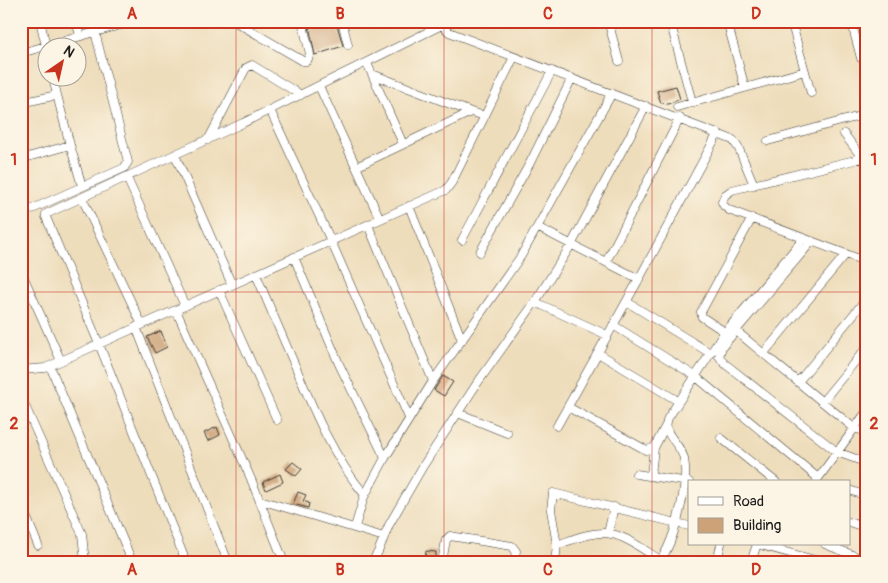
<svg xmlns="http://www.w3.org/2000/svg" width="888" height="583" font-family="Pangolin,sans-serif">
  <rect width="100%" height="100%" fill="#fcf5e5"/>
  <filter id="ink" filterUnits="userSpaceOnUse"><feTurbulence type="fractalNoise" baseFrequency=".02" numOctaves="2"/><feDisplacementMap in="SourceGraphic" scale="10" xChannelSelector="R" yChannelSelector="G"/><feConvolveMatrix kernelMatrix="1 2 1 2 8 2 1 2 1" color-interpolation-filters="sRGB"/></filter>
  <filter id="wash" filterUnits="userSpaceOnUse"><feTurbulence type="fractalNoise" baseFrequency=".0096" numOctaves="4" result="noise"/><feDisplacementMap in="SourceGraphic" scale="20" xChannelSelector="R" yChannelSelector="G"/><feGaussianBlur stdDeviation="1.12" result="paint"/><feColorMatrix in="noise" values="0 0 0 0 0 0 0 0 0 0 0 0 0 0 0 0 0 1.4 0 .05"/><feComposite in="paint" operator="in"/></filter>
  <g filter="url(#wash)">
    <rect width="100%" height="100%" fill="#edb"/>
    <g id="blocks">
      <path fill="#cda278" d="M308 21H332L333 26 337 25 343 46 315 55Z
        M676 86 680 99 668 104 661 103 657 91Z
        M161 331 167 347 155 353 147 337Z
        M443 376 453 382 444 396 434 390Z
        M217 427 220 435 208 441 204 433Z
        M293 462 302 469 296 476 286 469Z
        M280 474 283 482 266 490 263 482Z
        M298 492 306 495 303 501 309 503 308 508 293 504Z
        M426 551 436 552V560L425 559Z"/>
    </g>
  </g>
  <g filter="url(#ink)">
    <use href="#blocks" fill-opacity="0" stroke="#3c3934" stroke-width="1"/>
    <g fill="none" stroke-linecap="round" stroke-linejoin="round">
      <defs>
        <path id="minor" d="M40 21 46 46 131 22
          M76 21 80 36
          M234 21 303 61H307L310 54 302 21
          M342 21 348 45
          M442 21V25L449 32 733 140 739 149 754 185
          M608 21 619 61
          M670 21 692 102
          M727 21 745 88
          M791 21 811 93
          M851 21 861 58 867 57
          M21 53 46 46 48 51
          M367 63 403 144
          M372 74 471 112
          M319 86 380 219
          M57 95 70 145 82 186
          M21 103 57 95 53 78
          M677 107 805 71
          M270 110 331 241 409 418
          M844 134 867 164
          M208 140 246 68 252 65 301 95
          M768 141 867 114
          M175 155 232 285
          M867 157 732 190 725 195 722 202 724 206 729 210 867 262
          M21 159 70 145
          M356 167 471 112 485 116
          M127 178 185 306
          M82 198 142 325
          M409 206 462 340
          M21 214 124 168 128 162 95 32
          M368 225 433 381
          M537 227 639 279
          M462 240 552 71
          M812 241 722 347 719 356 724 363 837 452 867 463
          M480 252 530 163 572 78
          M294 257 339 364 385 458
          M606 262 680 118
          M21 271 61 361
          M256 274C269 306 283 338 297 370 315 414 334 458 365 495
          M219 290 277 420
          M867 298 798 382 854 428 867 432
          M535 302 607 335
          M627 302 710 353
          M176 310 251 479 284 562
          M613 325 695 376 818 478
          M136 327 228 562
          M736 331 798 382
          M725 332 702 317 701 312 752 218
          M598 353 678 401
          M764 353 846 254
          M50 366 131 559
          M21 370 45 368 446 190 452 182 514 57
          M21 397 82 534 85 562
          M822 402 867 347
          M568 407 646 450 654 448 666 425
          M458 413 507 433
          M557 426 639 279 718 133
          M721 438 776 482
          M636 474 689 482
          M651 475 654 448
          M817 480 867 411
          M849 490 867 496
          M260 500 384 537
          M21 504 38 545
          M849 522 867 528
          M355 527 364 497 385 458 433 381 521 256 612 93
          M608 533 614 507
          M757 544 822 562
          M825 544 867 561
          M557 545C572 540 587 533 603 533 623 533 644 550 660 560
          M186 562 99 344 46 217V214L243 123 442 25
          M372 562 378 552 389 525 423 466 476 385 535 302 571 245 646 106
          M442 562 446 540 450 536 512 546 516 551 514 562
          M555 562 557 545 551 510 553 493 689 526
          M659 562C675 542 689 484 684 459 681 443 661 435 668 418L722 336 804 238
          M717 562 721 544
          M751 562 757 544"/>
      </defs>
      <use href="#minor" stroke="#3c3934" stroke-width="9"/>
      <use href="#minor" stroke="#fff" stroke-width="8"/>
    </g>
  </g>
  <path fill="none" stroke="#c8321e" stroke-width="1" stroke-opacity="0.55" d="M236 21V562M444 21V562M652 21V562M21 292H867"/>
  <rect width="888" height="583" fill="none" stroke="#fcf5e5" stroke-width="55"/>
  <rect x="688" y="480" width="162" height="65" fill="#fcf5e5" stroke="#a29e95"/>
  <rect x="698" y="497" width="25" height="8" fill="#ffffff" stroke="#a29e95"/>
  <text x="733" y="506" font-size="15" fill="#1c1c1c">Road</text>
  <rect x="698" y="518" width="25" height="15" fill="#cda278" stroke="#a29e95"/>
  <text x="733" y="530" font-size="15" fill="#1c1c1c">Building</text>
  <g transform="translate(62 62) rotate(34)"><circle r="24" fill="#fcf5e5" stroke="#a29e95"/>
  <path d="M0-4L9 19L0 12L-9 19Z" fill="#c8321e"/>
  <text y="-8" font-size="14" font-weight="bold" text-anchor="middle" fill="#1c1c1c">N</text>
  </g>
  <rect x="28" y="28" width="832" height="528" fill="none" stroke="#c8321e" stroke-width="2"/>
  <g font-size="16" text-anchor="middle" font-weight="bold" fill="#c8321e">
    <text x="132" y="19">A</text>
    <text x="340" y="19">B</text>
    <text x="548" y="19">C</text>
    <text x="756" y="19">D</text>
    <text x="14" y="165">1</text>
    <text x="874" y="165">1</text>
    <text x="14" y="429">2</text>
    <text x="874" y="429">2</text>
    <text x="132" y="575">A</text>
    <text x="340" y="575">B</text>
    <text x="548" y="575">C</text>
    <text x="756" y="575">D</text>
  </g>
</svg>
